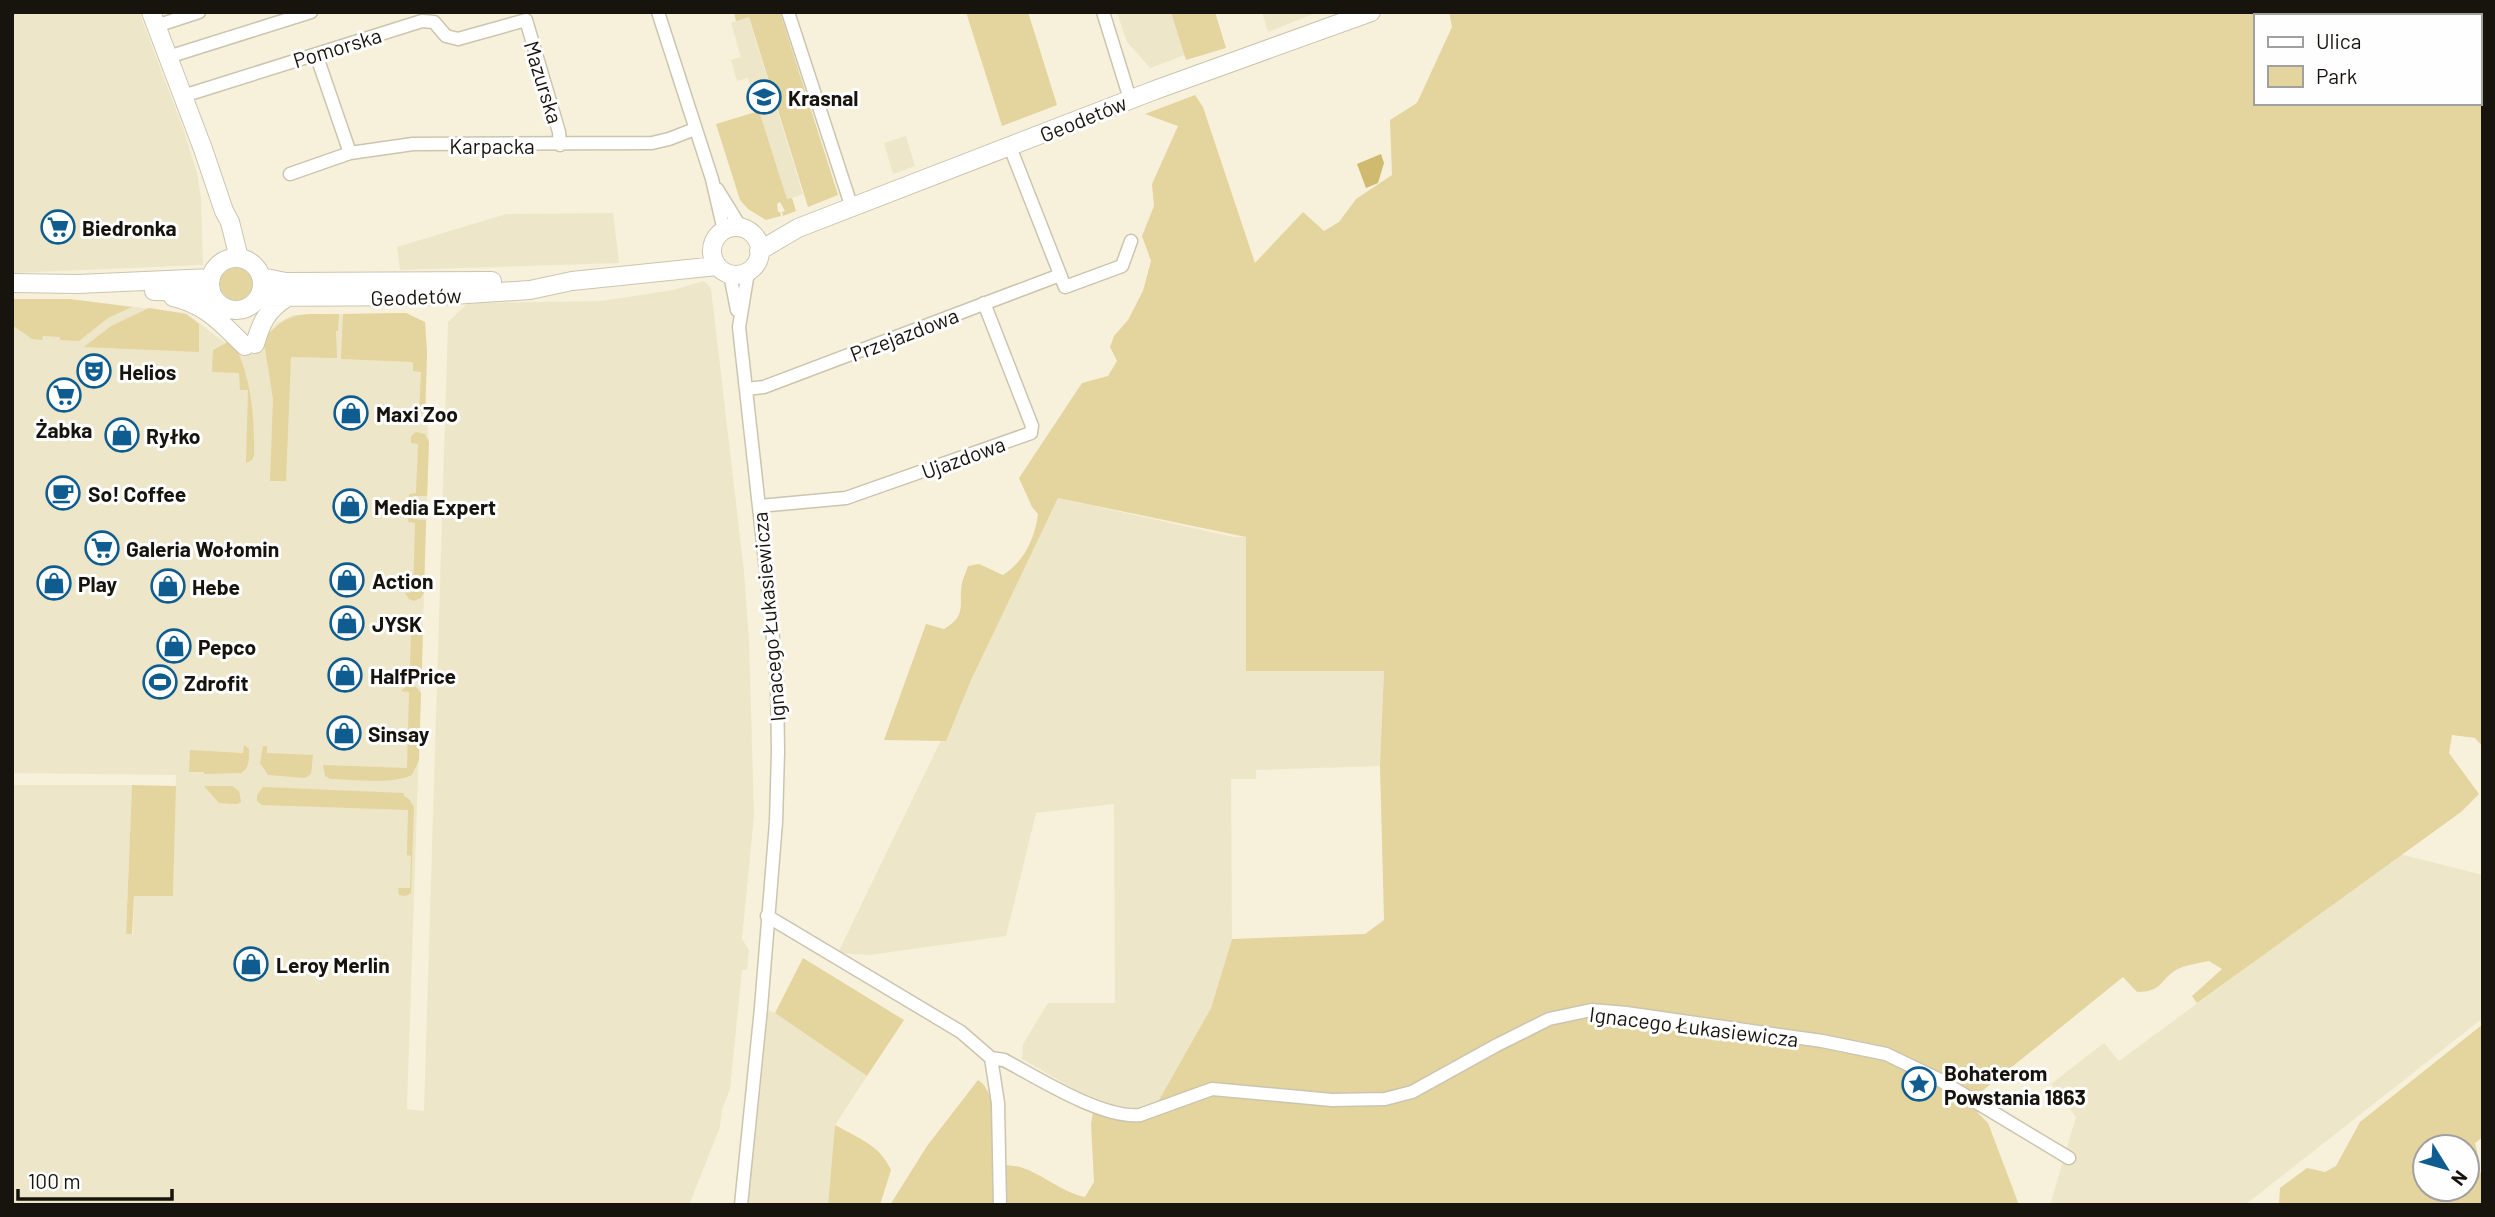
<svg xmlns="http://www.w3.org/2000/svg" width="2495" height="1217" font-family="Barlow,sans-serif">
  <rect width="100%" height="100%" fill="#f7f1db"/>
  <path fill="#eee6c8" d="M12 12H139L183 128 197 173 201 199 203 265 12 273Z
    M734 12H747L803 194 787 200 748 78 737 81 731 60 741 57 731 23 736 21Z
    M1117 12H1171L1185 55 1150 68 1127 42Z
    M1262 12H1318L1268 32Z
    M906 136 915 166 893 174 884 143Z
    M613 213 619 263 400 270 397 247 506 214Z
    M704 281 711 288 744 572 749 640 754 815 742 939 749 950 747 970H742L730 1089 722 1109 720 1127 689 1205H12V785H132L126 933 133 934 134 895 173 896 176 775 12 773V299H69L186 313 224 342 267 335 277 323 293 315 406 313 425 322 427 353 426 410 429 442 407 1109 424 1111 448 322 468 303 602 301 673 290Z
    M1058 498 1234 537H1246V671H1384L1380 766 1256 770V779H1231L1232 939 1211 1008 1159 1100 1136 1111H1125L1095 1101 1022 1059 1023 1044 1048 1003H1115L1114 804 1036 813 1006 936 869 955 838 953Z
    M2400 854 2483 875V1018L2245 1205H2050L2076 1117 2051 1084 2104 1043 2119 1061Z
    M761 1008 775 1013 867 1076 835 1125 828 1205H741Z"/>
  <path fill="#e4d49e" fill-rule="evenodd" d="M734 12H780L838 195 808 207 749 17 736 21Z
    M966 12H1028L1057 105 1002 126Z
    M1171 12H1215L1226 48 1186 60Z
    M1449 12H2483V747L2475 738 2452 735 2449 753 2479 794 2461 812 2197 1003 2192 996 2222 969 2209 961C2200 963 2184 965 2176 970 2159 981 2162 992 2137 992L2123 977 1976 1096 1978 1113 1988 1123 2019 1205H890L927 1146 978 1080C1000 1094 992 1140 992 1164 1001 1165 1011 1165 1020 1167 1043 1174 1061 1192 1085 1197L1094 1182 1091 1124 1095 1101 1125 1111H1136L1159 1100 1211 1008 1232 939 1365 934 1384 920 1380 766 1384 671H1246V537L1058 498 971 680 946 741 884 740 926 624 944 629C968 615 958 605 962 583 963 578 966 572 968 566L979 564 1003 575C1024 562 1035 538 1038 514L1032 507 1019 478 1082 383 1108 376 1117 361 1110 347 1114 336 1128 320 1143 291 1151 261 1142 236 1154 206 1152 184 1178 126 1145 114 1195 95 1203 107 1255 263 1303 212 1324 231 1339 222 1356 199 1392 175 1390 120 1417 103 1452 27ZM2255 16H2479V103H2255Z
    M759 111 787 199 792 198 796 211 783 216 782 212 785 211 780 202 777 204 778 212H780L781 216 766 220 748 209 740 200 716 124Z
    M220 284a16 16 0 1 1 32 0a16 16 0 1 1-32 0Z
    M12 299H69L132 307 108 318 79 341 60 340V337L43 336 42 340 32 339 12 325Z
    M149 308 186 314 199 324V352L84 347 111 326Z
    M406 313 425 322 427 352 425 410 417 417 411 414 419 413 421 372 413 371V362L341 359 343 314Z
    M339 314 338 331H336L337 358 291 357 286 481H270L273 399 263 336H267C290 309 306 315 339 314Z
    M232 340C251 374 255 416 254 455L252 460 246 463 248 390H240L239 373 212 372 213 350Z
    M416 432 425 434 429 442 427 496H413V519L426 520 424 592 421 598 414 601 409 599 405 593 413 592 415 523 408 522 409 494 416 493 418 444 411 443V436Z
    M409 620 417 621 423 629 422 668 415 675H408L403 671 402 668H410L411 629 404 627Z
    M406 686 416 687 421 693 419 760 412 775C392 785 352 779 330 779L325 776 323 765 407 768 409 692 401 691Z
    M244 745 249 749C249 759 250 767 241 773L204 774V772H189L190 750 243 753Z
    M263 746H267V753L313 755 311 774 305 778 268 775 260 763Z
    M132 785 176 786 173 896H134L132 934H126Z
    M204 786H232L239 791 241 802 237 804 219 803Z
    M263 787 404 793V796L409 799 414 807 411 893 406 896 399 895 398 888H410L411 856 407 855 408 810 262 805 257 801V795Z
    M803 958 904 1020 867 1076 775 1013Z
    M2483 1024V1137L2475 1143 2478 1156 2467 1160V1147H2425V1189H2467V1176L2483 1172V1205H2279L2280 1188 2307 1168 2325 1172 2336 1166 2360 1122Z
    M835 1125C858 1138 880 1145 891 1170L880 1205H828Z"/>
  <path fill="#cfba6f" d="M1381 154 1384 163 1378 183 1366 188 1357 164Z"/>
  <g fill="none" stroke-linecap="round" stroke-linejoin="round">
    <defs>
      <path id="street" d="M658 12 712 179 724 231
        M788 12 852 208
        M1103 12 1130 99
        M156 26 199 12
        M316 54 350 153
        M168 57 311 12
        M183 96 422 21 434 22 446 36 458 39 526 20 559 132 560 145
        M1010 147 1065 287 1122 266 1131 241
        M290 174 350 153 413 144 652 143 669 139 695 129
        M717 189 741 228
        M730 274 737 310
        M747 389 764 387 1060 275
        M759 506 846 498 1031 433 1032 426 984 303
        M767 916 961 1032 991 1058 998 1103 1000 1205
        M991 1058 1004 1060C1038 1078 1102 1119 1140 1115L1212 1089 1332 1100 1385 1099 1412 1092 1497 1045 1549 1019 1591 1010 1626 1013 1822 1041 1886 1054 1938 1079 2069 1158
        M741 1205 761 1008 776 822 778 752 777 683 770 606 739 327 748 272"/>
      <path id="secondary" d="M151 12 203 149 224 211 230 222 239 258
        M712 251a24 24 0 1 1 48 0a24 24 0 1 1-48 0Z
        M759 251 798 228 1155 90 1371 12
        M210 284a26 26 0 1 1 52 0a26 26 0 1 1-52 0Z
        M261 277 286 282 492 281
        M12 283 78 284 211 278
        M154 291 211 292
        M173 297C207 305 221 323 245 346
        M259 297 437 296 530 290 572 281 717 266
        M255 344C261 323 267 310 286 298"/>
    </defs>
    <use href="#street" stroke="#cbc5af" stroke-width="15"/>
    <use href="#secondary" stroke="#cbc5af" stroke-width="20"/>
    <use href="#street" stroke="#fff" stroke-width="12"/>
    <use href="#secondary" stroke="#fff" stroke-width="18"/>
  </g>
  <defs>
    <symbol id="school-ring" viewBox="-11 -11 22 22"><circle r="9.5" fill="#fefefe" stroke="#0f5d90" stroke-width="1.5"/><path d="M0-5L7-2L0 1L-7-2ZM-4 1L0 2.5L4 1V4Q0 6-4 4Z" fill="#0f5d90"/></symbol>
    <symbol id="supermarket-ring" viewBox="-11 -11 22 22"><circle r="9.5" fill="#fefefe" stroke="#0f5d90" stroke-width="1.5"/><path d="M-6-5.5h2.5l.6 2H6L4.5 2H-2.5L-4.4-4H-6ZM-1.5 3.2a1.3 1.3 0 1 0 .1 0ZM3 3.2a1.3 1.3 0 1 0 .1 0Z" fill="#0f5d90"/></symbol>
    <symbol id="theatre-ring" viewBox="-11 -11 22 22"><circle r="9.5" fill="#fefefe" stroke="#0f5d90" stroke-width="1.5"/><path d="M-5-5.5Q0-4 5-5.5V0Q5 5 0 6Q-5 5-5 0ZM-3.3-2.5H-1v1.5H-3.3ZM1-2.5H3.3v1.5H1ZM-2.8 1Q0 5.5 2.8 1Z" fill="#0f5d90"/></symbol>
    <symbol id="shop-ring" viewBox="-11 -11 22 22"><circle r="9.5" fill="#fefefe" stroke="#0f5d90" stroke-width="1.5"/><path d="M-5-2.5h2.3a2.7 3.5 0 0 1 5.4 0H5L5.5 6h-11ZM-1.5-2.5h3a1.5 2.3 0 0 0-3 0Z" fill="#0f5d90"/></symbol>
    <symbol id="cafe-ring" viewBox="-11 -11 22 22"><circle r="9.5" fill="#fefefe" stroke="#0f5d90" stroke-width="1.5"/><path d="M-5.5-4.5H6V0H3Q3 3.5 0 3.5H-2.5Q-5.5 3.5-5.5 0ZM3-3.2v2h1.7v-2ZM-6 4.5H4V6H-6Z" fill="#0f5d90"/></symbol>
    <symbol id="stadium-ring" viewBox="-11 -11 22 22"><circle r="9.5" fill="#fefefe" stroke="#0f5d90" stroke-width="1.5"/><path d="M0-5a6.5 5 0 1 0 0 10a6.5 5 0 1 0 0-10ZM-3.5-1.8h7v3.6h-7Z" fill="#0f5d90"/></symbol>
    <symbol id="sight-ring" viewBox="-11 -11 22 22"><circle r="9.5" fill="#fefefe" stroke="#0f5d90" stroke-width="1.5"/><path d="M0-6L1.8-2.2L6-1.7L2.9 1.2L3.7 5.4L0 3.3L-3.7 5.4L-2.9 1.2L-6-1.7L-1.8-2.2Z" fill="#0f5d90"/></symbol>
  </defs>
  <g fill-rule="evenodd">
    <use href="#school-ring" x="745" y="78" width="38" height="38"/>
    <use href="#supermarket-ring" x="39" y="208" width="38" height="38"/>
    <use href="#theatre-ring" x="75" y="352" width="38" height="38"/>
    <use href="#supermarket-ring" x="45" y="376" width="38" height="38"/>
    <use href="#shop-ring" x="332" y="394" width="38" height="38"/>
    <use href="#shop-ring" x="103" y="416" width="38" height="38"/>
    <use href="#cafe-ring" x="44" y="474" width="38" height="38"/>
    <use href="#shop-ring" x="331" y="487" width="38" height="38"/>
    <use href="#supermarket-ring" x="83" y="529" width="38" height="38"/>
    <use href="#shop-ring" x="328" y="561" width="38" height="38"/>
    <use href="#shop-ring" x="35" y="564" width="38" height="38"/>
    <use href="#shop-ring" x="149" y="567" width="38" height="38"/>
    <use href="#shop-ring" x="328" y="604" width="38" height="38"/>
    <use href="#shop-ring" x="155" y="627" width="38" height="38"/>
    <use href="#shop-ring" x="326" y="656" width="38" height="38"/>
    <use href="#stadium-ring" x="141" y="663" width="38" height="38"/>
    <use href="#shop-ring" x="325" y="714" width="38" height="38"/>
    <use href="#shop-ring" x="232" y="945" width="38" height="38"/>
    <use href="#sight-ring" x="1900" y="1065" width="38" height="38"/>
  </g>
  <g text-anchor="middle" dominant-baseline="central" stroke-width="6" stroke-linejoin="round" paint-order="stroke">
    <g font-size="21" fill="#17140d" stroke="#fefefe">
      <text transform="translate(337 47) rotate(-17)">Pomorska</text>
      <text transform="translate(544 82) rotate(73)">Mazurska</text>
      <text transform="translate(1083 118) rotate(-22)">Geodetów</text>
      <text x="492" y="145">Karpacka</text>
      <text transform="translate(416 296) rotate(-2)">Geodetów</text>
      <text transform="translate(904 334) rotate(-21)">Przejazdowa</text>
      <text transform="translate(963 457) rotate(-20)">Ujazdowa</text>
      <text transform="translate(768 617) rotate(-95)">Ignacego Łukasiewicza</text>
      <text transform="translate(1694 1026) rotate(7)">Ignacego Łukasiewicza</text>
    </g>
    <g font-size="21" font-weight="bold" fill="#17140d" stroke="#fefefe" text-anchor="start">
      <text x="788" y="97">Krasnal</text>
      <text x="82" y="227">Biedronka</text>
      <text x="119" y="371">Helios</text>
      <text x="376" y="413">Maxi Zoo</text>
      <text x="64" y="429" text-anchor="middle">Żabka</text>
      <text x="146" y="435">Ryłko</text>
      <text x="88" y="493">So! Coffee</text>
      <text x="374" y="506">Media Expert</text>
      <text x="126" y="548">Galeria Wołomin</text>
      <text x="372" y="580">Action</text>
      <text x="78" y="583">Play</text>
      <text x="192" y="586">Hebe</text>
      <text x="372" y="623">JYSK</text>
      <text x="198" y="646">Pepco</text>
      <text x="370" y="675">HalfPrice</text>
      <text x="184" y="682">Zdrofit</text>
      <text x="368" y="733">Sinsay</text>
      <text x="276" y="964">Leroy Merlin</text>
      <text x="1944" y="1072">Bohaterom<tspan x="1944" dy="24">Powstania 1863</tspan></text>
    </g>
  </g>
  <rect width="2495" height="1217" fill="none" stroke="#17140d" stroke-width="28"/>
  <rect x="2254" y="14" width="228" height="91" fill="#fefefe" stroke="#a2a09e" stroke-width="2"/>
  <rect x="2268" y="37" width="35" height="10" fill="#ffffff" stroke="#a2a09e" stroke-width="2"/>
  <text x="2316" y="49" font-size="21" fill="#17140d">Ulica</text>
  <rect x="2268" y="66" width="35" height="21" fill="#e4d49e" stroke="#a2a09e" stroke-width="2"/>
  <text x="2316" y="84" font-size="21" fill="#17140d">Park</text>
  <g transform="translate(2446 1168) rotate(127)"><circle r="33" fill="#fefefe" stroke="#a2a09e" stroke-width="2"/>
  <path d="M0-5L12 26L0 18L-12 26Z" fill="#0f5d90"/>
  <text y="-10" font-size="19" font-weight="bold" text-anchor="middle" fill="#17140d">N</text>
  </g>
  <path d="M18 1189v10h154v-10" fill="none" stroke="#17140d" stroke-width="3.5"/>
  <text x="28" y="1189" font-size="21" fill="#17140d" stroke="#fefefe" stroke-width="5" paint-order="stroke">100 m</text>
</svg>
